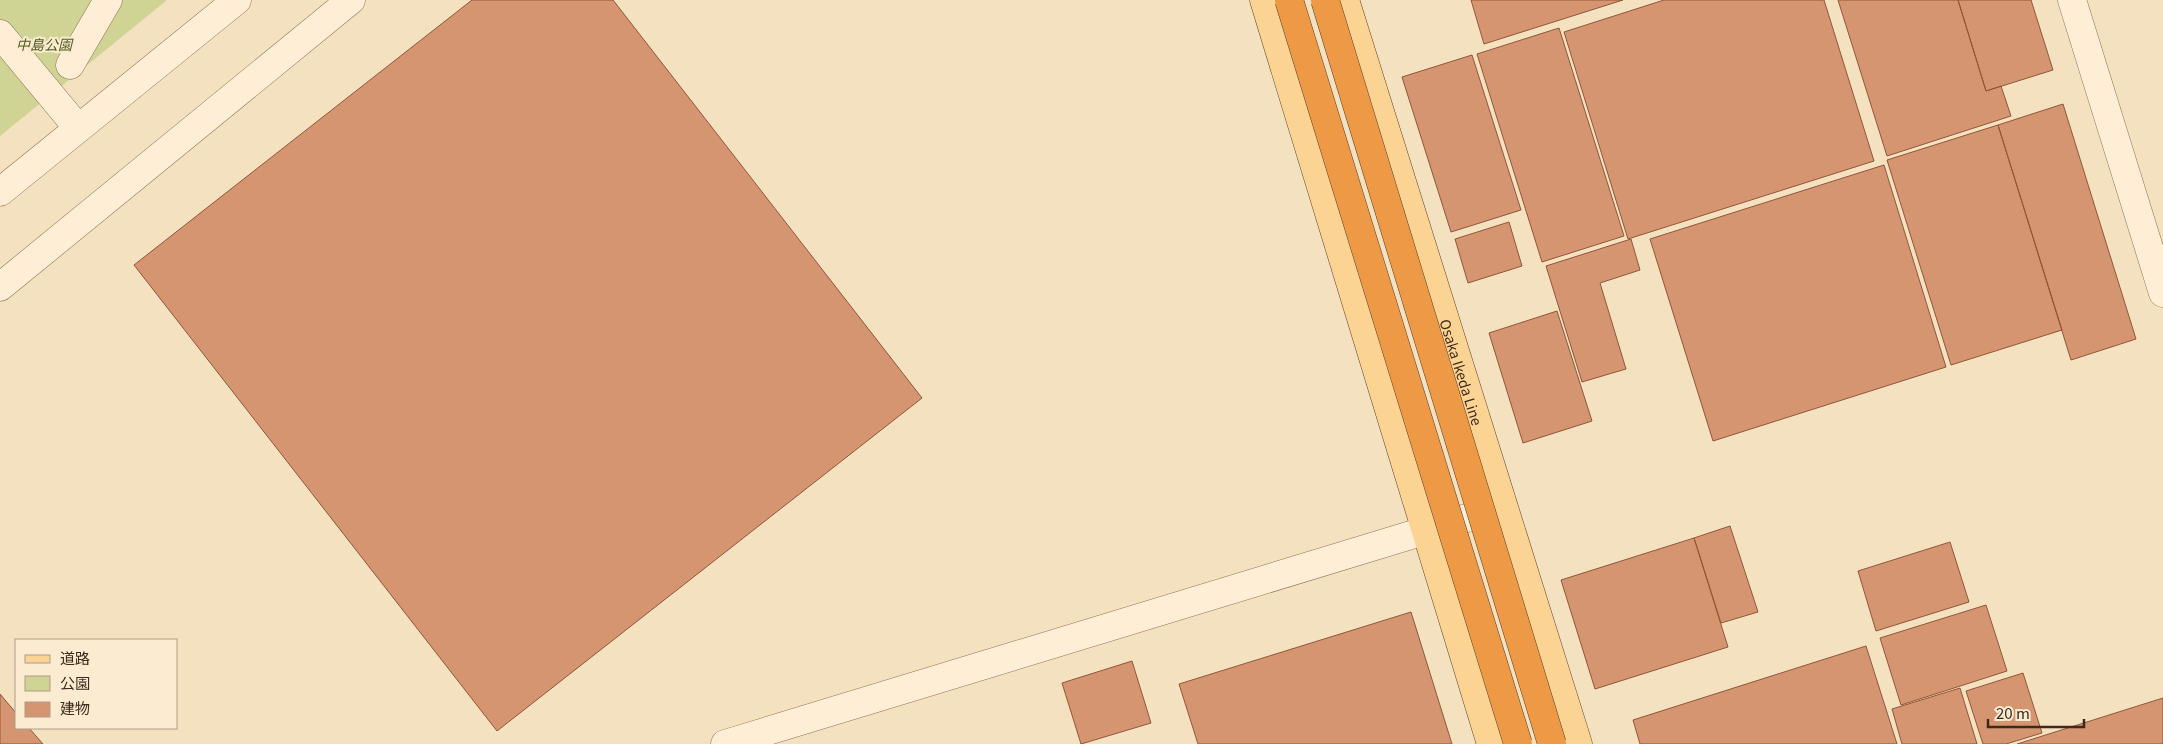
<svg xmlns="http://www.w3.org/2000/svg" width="2163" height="744" font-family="Georgia,'Noto Sans JP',serif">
  <rect width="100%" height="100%" fill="#f3e1c0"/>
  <path fill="#cfd393" d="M0 0H167L0 136Z"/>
  <path fill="#d69571" stroke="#915638" d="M472 0H613L922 398 497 731 134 265Z
    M1471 0H1623L1484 44Z
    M1664 0H1824L1874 161 1628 239 1564 32Z
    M1838 0H1958L1986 91 2001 86 2011 116 1887 156Z
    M1958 0H2031L2053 70 1986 91Z
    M1559 28 1624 236 1542 262 1477 54Z
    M1472 55 1521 210 1451 232 1402 77Z
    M2063 104 2136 339 2071 360 1998 125Z
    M1998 125 2062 330 1951 365 1887 160Z
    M1884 165 1946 367 1713 441 1650 239Z
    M1509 222 1522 266 1468 283 1455 239Z
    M1631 239 1640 270 1600 283 1626 369 1582 382 1546 266Z
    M1557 311 1592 421 1523 443 1489 333Z
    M1730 526 1758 612 1721 623 1694 538Z
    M1694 538 1728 647 1595 689 1561 580Z
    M1950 542 1969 602 1876 631 1858 571Z
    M1986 605 2007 671 1901 705 1880 638Z
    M1411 612 1452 744H1198L1179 684Z
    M1866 646 1897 744H1640L1633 720Z
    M1132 661 1151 723 1081 744 1062 683Z
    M2023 673 2042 733 2006 744H1983L1966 691Z
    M1960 688 1977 744H1902L1892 709Z
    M0 694 16 713V728H29L43 744H0Z
    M2163 698V744H2017Z"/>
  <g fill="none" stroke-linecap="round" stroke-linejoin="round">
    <defs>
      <path id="minor" d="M2072 0 2163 293
        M0 34 78 128
        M70 65 108 0
        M0 192 237 0
        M0 287 351 0
        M725 744 1503 507"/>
      <g id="major">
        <path d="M1264 0 1491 744"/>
        <path id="s1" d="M1345 0 1578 744"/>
      </g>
    </defs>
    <use href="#minor" stroke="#8f7055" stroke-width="29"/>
    <use href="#major" stroke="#5c3e2a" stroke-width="29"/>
    <use href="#minor" stroke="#fdeed5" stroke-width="28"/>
    <use href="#major" stroke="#fbd493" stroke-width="28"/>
    <defs>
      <path id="highway-bridge" d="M1289 0 1518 744
        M1325 0 1552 744"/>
    </defs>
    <use href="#highway-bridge" stroke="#5c3e2a" stroke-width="29" stroke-linecap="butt"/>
    <use href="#highway-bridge" stroke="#ed9946" stroke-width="28"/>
  </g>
  <g text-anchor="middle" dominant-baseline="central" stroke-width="4" stroke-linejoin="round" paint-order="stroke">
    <g font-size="14" font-style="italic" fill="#505c20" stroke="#faebd1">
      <text x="44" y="44">中島公園</text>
    </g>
    <g font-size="14" fill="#3d2a1c" stroke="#faebd1">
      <text stroke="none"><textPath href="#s1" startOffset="390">Osaka Ikeda Line</textPath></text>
    </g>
  </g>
  <rect x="15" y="639" width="162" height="90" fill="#faebd1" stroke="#ae9e89"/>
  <rect x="25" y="655" width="25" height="8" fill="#fbd493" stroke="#ae9e89"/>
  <text x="60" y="664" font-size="15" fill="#3d2a1c">道路</text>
  <rect x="25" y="676" width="25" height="15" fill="#cfd393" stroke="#ae9e89"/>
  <text x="60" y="689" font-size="15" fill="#3d2a1c">公園</text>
  <rect x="25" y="702" width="25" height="15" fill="#d69571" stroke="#ae9e89"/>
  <text x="60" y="714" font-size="15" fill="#3d2a1c">建物</text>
  <path d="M1988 719v8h96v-8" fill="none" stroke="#3d2a1c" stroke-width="2.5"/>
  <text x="1996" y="719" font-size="15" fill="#3d2a1c" stroke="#faebd1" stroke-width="4" paint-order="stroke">20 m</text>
</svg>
